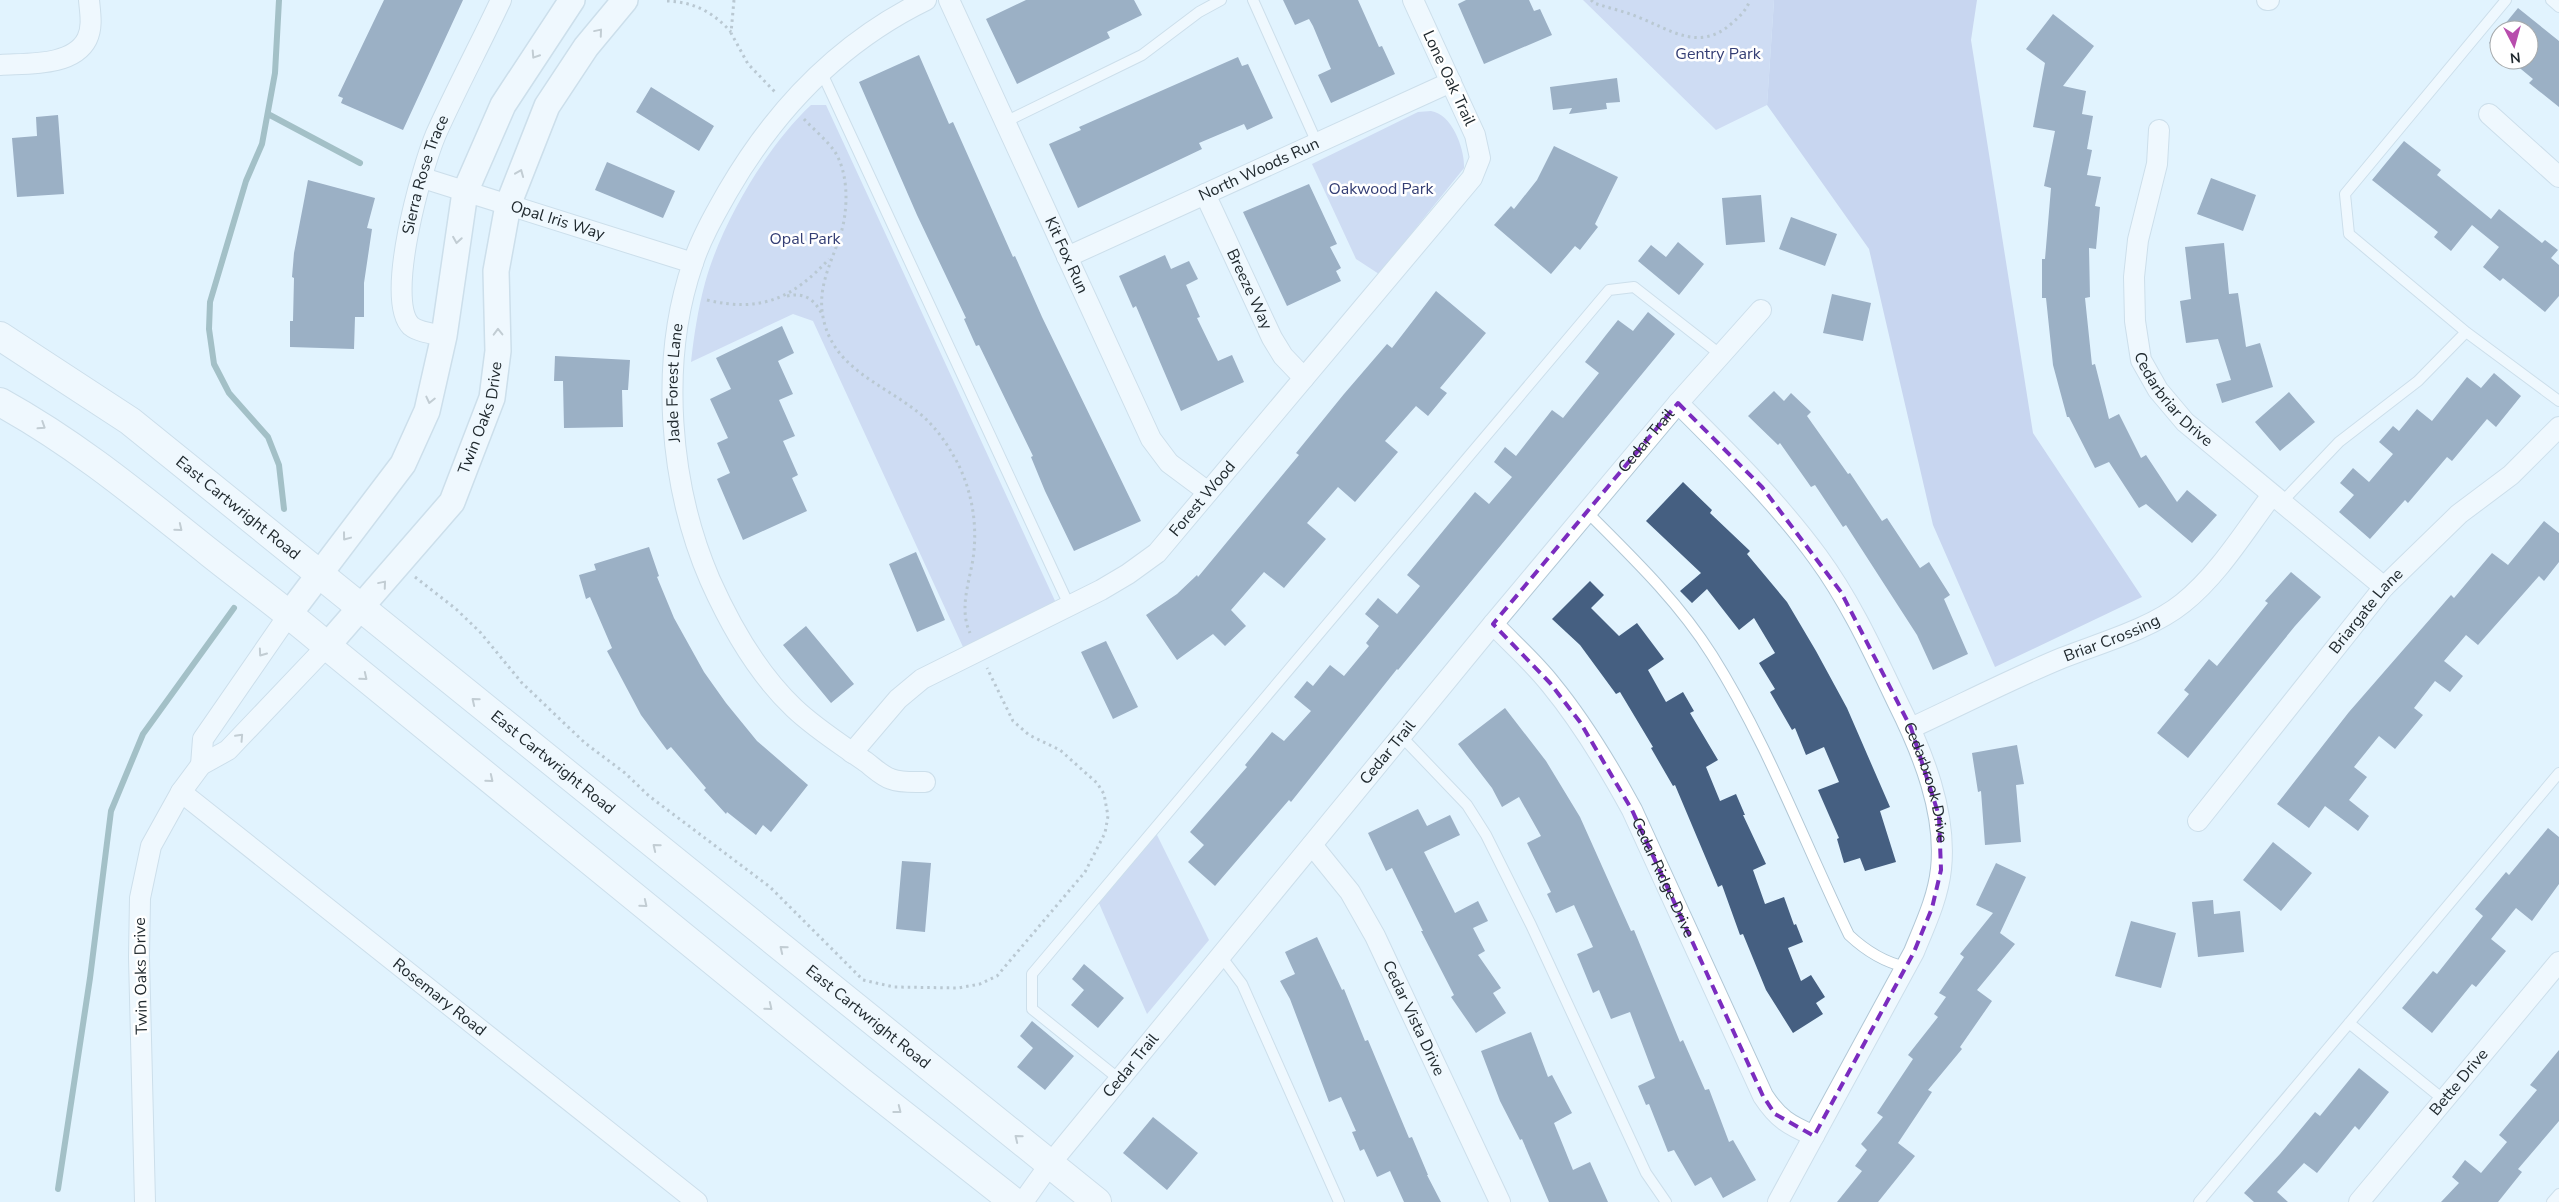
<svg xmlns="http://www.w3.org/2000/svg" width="2559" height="1202" font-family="'Nunito Sans',sans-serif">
  <rect width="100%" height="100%" fill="#e1f3fe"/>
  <path fill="#b6c0e7" d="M1583 0H1774L1767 105 1716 130Z
    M811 105H826L1056 603 963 647 813 321 793 314 691 362C694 335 698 309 705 283 721 224 766 147 811 105Z
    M1431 111C1452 114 1465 149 1464 168L1379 274 1356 259 1312 164 1418 112Z
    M1156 833 1209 940 1147 1014 1098 901Z"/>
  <path fill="#a9b4df" d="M1774 0H1977L1971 40 2033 433 2142 597 1995 667 1933 525 1869 249 1767 105Z"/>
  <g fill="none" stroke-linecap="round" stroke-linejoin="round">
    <path stroke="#578486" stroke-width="6" d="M279 0 275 73 262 144 246 181 210 302 209 329 214 364 229 393 268 437 279 465 284 509
      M268 114 360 163
      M58 1189 90 978 111 811 143 734 234 608"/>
  </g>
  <path fill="#455f81" d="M384 0H463L403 130 341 103 343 98 338 96Z
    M1026 0H1134L1142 15 1107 32 1110 38 1017 84 986 19Z
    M1283 0H1358L1379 47 1382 46 1395 74 1331 103 1318 75 1331 69 1313 26 1309 19 1295 25Z
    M1466 0H1529L1534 11 1540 9 1552 35 1484 64 1458 4Z
    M2518 8 2559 41V107L2529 83 2533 79 2510 60H2529V30H2500Z
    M2053 14 2094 46 2063 86 2086 91 2082 114 2093 116 2087 149 2092 150 2087 175 2101 177 2095 206 2100 207 2096 249 2089 248 2090 297 2085 298 2092 365 2095 364 2109 419 2119 414 2141 458 2146 455 2177 502 2187 490 2217 515 2192 543 2146 504 2139 508 2109 462 2095 468 2069 417H2067L2053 365 2046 298H2042V259H2045L2051 188 2044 186 2055 131 2033 127 2045 63 2026 49Z
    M2499 31V51L2489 43Z
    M919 55 949 124 953 122 1013 257 1015 256 1042 317 1141 521 1074 551 1045 491 1031 457 1033 456 979 345 976 346 964 319 966 318 917 215 859 82Z
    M1238 57 1242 66 1248 64 1273 118 1247 130 1244 124 1199 143 1202 149 1078 208 1049 144 1081 130 1079 127Z
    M1617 78 1620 102 1606 103 1607 109 1569 114 1572 108 1553 110 1550 87Z
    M651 87 714 126 699 151 636 112Z
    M58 115 64 194 17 197 12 138 37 136 36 117Z
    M2404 141 2441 170 2437 175 2491 219 2499 209 2542 243 2545 240 2558 250 2551 258 2559 265V296L2545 312 2503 278 2500 281 2483 267 2499 247 2472 225 2451 251 2434 237 2438 232 2372 180Z
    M1554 146 1618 177 1595 224 1598 227 1580 250 1575 246 1551 274 1494 225 1511 206 1514 209 1537 180Z
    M607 162 675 191 663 218 595 190Z
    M2211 178 2256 195 2243 231 2197 214Z
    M308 180 375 198 367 228 372 229 364 283V317H355L354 349 290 347V321H293L294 278 292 277 294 253Z
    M1309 184 1337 244 1330 247 1341 268 1336 271 1341 281 1287 306 1243 212Z
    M1761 195 1765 242 1726 245 1722 198Z
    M1791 217 1837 234 1825 266 1779 249Z
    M1678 242 1704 264 1679 295 1638 261 1651 245 1666 257Z
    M2224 243 2229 294 2238 293 2246 347 2260 343 2273 387 2222 403 2216 384 2231 380 2218 339 2186 343 2180 301 2191 299 2185 247Z
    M1165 255 1171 269 1189 261 1198 279 1186 285 1200 317 1197 318 1218 361 1232 355 1244 382 1181 411 1136 306 1133 308 1119 276Z
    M1436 291 1486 333 1440 388 1447 393 1428 416 1416 406 1385 441 1398 452 1355 502 1338 487 1307 523 1326 539 1284 588 1264 572 1231 610 1246 626 1225 646 1213 634 1177 660 1146 615 1177 594 1197 575 1198 577 1299 455 1296 453 1344 394 1387 344 1392 348Z
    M1832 294 1871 303 1863 341 1823 333Z
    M1648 312 1675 334 1398 670 1397 669 1291 802 1289 800 1215 886 1188 862 1204 845 1190 832 1247 767 1245 765 1272 732 1284 741 1311 711 1294 697 1307 681 1313 686 1330 665 1344 676 1369 646 1366 643 1379 626 1365 614 1378 598 1397 614 1420 586 1407 575 1475 492 1489 504 1512 477 1494 462 1505 447 1516 456 1552 410 1563 418 1599 373 1585 362 1606 335 1618 320 1633 331Z
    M782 326 794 353 778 361 793 394 779 400 795 436 783 441 798 475 792 478 807 511 743 540 717 479 730 473 717 443 728 438 710 399 731 389 716 358Z
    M555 356 630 360 628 390H622L623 427 564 428 563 381H554Z
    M2494 373 2521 396 2496 427 2487 419 2452 461 2447 457 2408 503 2405 500 2370 539 2339 512 2354 495 2340 483 2353 468 2369 482 2393 454 2379 442 2393 426 2399 431 2417 409 2432 421 2467 377 2481 388Z
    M1774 391 1784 401 1791 393 1811 412 1807 416 1848 474 1850 473 1882 521 1887 518 1920 568 1929 562 1950 595 1944 599 1968 654 1933 670 1917 635 1846 525 1843 527 1815 485 1811 487 1780 443 1778 445 1748 416Z
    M2289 392 2315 422 2280 451 2255 422Z
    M1683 482 1712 510 1710 513 1750 551 1747 554 1787 602 1816 651 1847 708 1890 807 1880 811 1896 862 1865 871 1860 858 1844 863 1837 839 1839 838 1818 790 1839 782 1824 747 1806 755 1795 728 1792 730 1770 692 1775 689 1759 663 1775 653 1754 618 1739 630 1707 589 1692 603 1680 591 1701 573 1646 521Z
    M2544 521 2559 533V562L2544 581 2539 576 2478 645 2466 635 2444 661 2463 676 2450 692 2435 681 2414 708 2423 715 2395 749 2379 736 2354 767 2367 777 2349 800 2369 816 2358 831 2325 806 2309 828 2277 804 2349 712 2451 595 2454 598 2492 553 2508 565Z
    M649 547 659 576 657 577 674 618 704 672 726 703 757 741 808 785 771 832 763 825 756 835 727 812 726 814 704 790 706 788 671 747 667 750 641 715 607 651 612 648 590 597 586 599 579 575 596 570 594 564Z
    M916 552 945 620 917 632 889 564Z
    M2291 572 2321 597 2295 626 2188 758 2157 733 2189 694 2184 690 2209 659 2217 666 2268 603 2265 601Z
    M1590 581 1604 595 1591 608 1619 636 1637 623 1664 659 1648 670 1666 702 1683 692 1694 711 1690 713 1718 760 1706 767 1720 801 1736 794 1745 815H1743L1766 864 1753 870 1765 904 1784 897 1794 925 1796 924 1803 942 1788 948 1801 981 1811 975 1825 997 1816 1003 1823 1014 1793 1033 1766 990 1743 934 1740 935 1722 885 1718 887 1675 785 1673 786 1651 748 1653 747 1620 692 1616 694 1580 645 1552 619Z
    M806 626 854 684 831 703 783 645Z
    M1106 641 1138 707 1113 719 1081 652Z
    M1505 708 1546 761 1580 817 1631 931 1634 930 1680 1042 1683 1040 1705 1090 1709 1089 1729 1142 1733 1140 1756 1180 1723 1198 1711 1177 1695 1186 1674 1150 1668 1152 1649 1104 1646 1105 1638 1086 1655 1078 1630 1012 1611 1019 1599 990 1593 993 1577 954 1593 947 1574 905 1556 913 1547 894 1551 892 1527 843 1541 836 1519 797 1502 807 1492 788 1458 744Z
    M2017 745 2024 784 2016 785 2021 842 1985 845 1981 791 1978 792 1972 753Z
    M1418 809 1427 826 1450 815 1460 835 1424 852 1455 913 1478 901 1488 921 1473 928 1485 951 1478 955 1501 988 1493 993 1506 1013 1476 1033 1451 997 1454 995 1421 931H1423L1392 868 1386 871 1368 833Z
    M2548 828 2559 837V884L2532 921 2516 908 2491 939 2506 951 2476 987 2472 984 2432 1033 2402 1008 2433 971 2437 974 2483 916 2475 909 2506 872 2509 875Z
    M2273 842 2312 873 2281 911 2243 880Z
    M902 861 931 863 925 932 896 929Z
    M1996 863 2026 877 2000 933 2015 944 1977 990 1992 1001 1960 1047 1962 1049 1928 1090 1932 1092 1898 1143 1915 1156 1878 1202H1837L1862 1171 1855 1166 1867 1150 1861 1144 1883 1117 1877 1113 1913 1059 1908 1055 1938 1017 1934 1014 1946 997 1939 993 1964 957 1960 954 1993 913 1976 905Z
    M2213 900 2214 914 2240 911 2244 952 2198 957 2192 902Z
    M2131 921 2176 933 2161 988 2115 976Z
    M1317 937 1342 990 1344 989 1365 1041 1368 1040 1409 1138 1412 1137 1428 1175H1427L1441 1202H1404L1390 1171 1377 1177 1364 1149 1360 1151 1352 1132 1356 1131 1341 1097 1329 1102 1290 999 1280 981 1295 974 1285 952Z
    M1084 964 1124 998 1098 1028 1071 1005 1084 990 1072 979Z
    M1032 1021 1074 1056 1045 1090 1017 1067 1033 1048 1020 1036Z
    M1531 1032 1548 1077 1552 1075 1572 1113 1554 1123 1573 1170 1590 1162 1608 1202H1549L1522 1139 1520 1140 1500 1101 1481 1051Z
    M2559 1050V1121L2518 1169 2522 1172 2498 1202H2441L2459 1183 2452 1177 2465 1160 2481 1173 2507 1142 2499 1135 2537 1090 2530 1085Z
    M2359 1068 2389 1092 2359 1130 2355 1126 2317 1173 2304 1163 2277 1192 2288 1202H2254L2244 1193 2280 1154 2315 1112 2320 1116Z
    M1153 1117 1198 1153 1167 1190 1123 1153Z"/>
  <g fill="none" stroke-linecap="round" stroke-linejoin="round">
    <defs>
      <path id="service" d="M1253 0 1317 143
        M2506 0 2345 194 2349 234 2466 332 2559 401
        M2551 0 2559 7
        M821 71 1069 605
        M1005 122 1142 55 1199 12 1221 0
        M2281 503 2339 442 2418 381 2466 332
        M1587 512C1632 557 1678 601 1712 655 1767 742 1804 842 1849 935 1866 951 1883 962 1906 967
        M1401 736 1467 805 1486 835 1531 925 1646 1173 1666 1202
        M1220 955 1242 984 1339 1202
        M2349 1023 2444 1100
        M1119 1079 1032 1009V974L1609 290 1634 287 1721 355
        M2199 1202 2559 773
        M2552 1202 2559 1194"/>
      <g id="minor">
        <path id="s1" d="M949 0 1151 439 1169 463 1208 492"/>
        <path d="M2267 0H2269"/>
        <path d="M0 65C26 63 73 67 87 39 93 27 90 12 89 0"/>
        <path d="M2489 114 2559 177"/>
        <path id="s2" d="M2159 130 2157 164 2138 240 2134 277 2135 321 2141 360 2158 390 2185 422 2384 587"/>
        <path id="s3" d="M423 178 693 263"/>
        <path id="s4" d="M1205 194 1272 338 1283 356 1304 378"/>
        <path id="s5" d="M1067 257 1451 82"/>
        <path id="s6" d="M444 336C435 334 418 332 411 326 384 300 422 167 436 134 456 89 480 45 501 0"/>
        <path id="s7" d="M1678 403C1728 453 1777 501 1818 557 1851 602 1874 653 1898 703 1923 753 1947 813 1941 869 1938 898 1925 925 1914 952L1778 1202"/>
        <path id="s8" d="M1493 624C1512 644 1534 663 1551 685 1583 724 1608 766 1632 810L1763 1096C1778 1119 1789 1125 1814 1136"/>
        <path id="s9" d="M1911 728C1961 705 2011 679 2062 658 2100 643 2151 629 2183 603 2219 574 2244 532 2272 495"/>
        <path id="s10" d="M852 753 898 699 922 679 1101 590 1128 574 1157 553 1472 178 1480 158 1475 135 1413 0"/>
        <path d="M201 765 203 739 290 613"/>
        <path id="s11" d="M925 782C915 782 901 783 891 779 882 776 874 768 866 762 842 745 816 729 794 708 757 673 731 627 710 580 669 485 659 361 693 263 701 238 715 214 728 191 775 110 840 42 926 0"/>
        <path id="s12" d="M181 792 697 1202"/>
        <path id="s13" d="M2198 821 2384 587 2459 514 2511 475 2559 427"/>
        <path id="s14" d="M1312 845 1350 892 1375 936 1500 1202"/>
        <path d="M145 1202 139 957 140 898 151 846 181 792 201 765 228 750 327 646"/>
        <path id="s15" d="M1023 1202 1050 1164 1493 624 1678 403 1761 310"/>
        <path id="s16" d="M2359 1202 2559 962"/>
      </g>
      <g id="tertiary">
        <path d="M290 613 403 464 427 411 444 336 465 192 503 105 572 0"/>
        <path id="s17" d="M327 646 452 502 492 398 498 351 496 271 508 205 547 106 586 47 625 0"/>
      </g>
      <g id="secondary">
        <path id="s18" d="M0 336 130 421 1097 1202"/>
        <path d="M0 402C78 445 141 498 210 553 249 584 289 613 327 646L859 1080 1014 1202"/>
      </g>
    </defs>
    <use href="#service" stroke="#b1c7d5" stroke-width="12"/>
    <use href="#minor" stroke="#b1c7d5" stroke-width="22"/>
    <use href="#tertiary" stroke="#b1c7d5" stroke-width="28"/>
    <use href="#secondary" stroke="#b1c7d5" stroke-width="30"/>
    <path stroke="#88969e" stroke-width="3" stroke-dasharray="2.5 4" stroke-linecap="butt" d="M734 0 731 33 748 64 775 92
      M1591 0 1594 3C1608 8 1624 11 1638 17 1671 30 1699 52 1731 24 1740 16 1746 11 1750 0
      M667 1C694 2 713 12 731 32
      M804 119C814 130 827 140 835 152 849 174 848 210 841 233 832 262 817 286 823 317 833 369 882 383 919 413 935 426 946 442 956 460 972 490 978 525 973 559 969 583 959 609 970 633
      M787 296C804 292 814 299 822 314
      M707 300C761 313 793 298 829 259
      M415 577 456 609 480 632 522 683 585 743 625 773 649 796 770 887 863 980 894 987 958 988 980 984 997 976 1085 872 1105 833 1108 816 1104 794 1097 783 1060 750 1029 735 1013 721 987 668"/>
    <use href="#service" stroke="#fff" stroke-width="10"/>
    <use href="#minor" stroke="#fff" stroke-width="20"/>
    <use href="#tertiary" stroke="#fff" stroke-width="25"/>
    <use href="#secondary" stroke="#fff" stroke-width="28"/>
  </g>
  <defs><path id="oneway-chevron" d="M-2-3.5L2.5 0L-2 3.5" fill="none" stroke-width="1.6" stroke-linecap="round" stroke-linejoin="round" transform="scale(1.25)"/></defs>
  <g stroke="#9b9fa1">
    <use href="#oneway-chevron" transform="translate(599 32) rotate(-50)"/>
    <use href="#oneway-chevron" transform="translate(535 55) rotate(123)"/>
    <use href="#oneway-chevron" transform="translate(520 173) rotate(-68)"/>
    <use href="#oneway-chevron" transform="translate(457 240) rotate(99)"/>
    <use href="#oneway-chevron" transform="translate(498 332) rotate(-91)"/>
    <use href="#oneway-chevron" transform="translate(430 400) rotate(103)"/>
    <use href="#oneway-chevron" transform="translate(42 426) rotate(33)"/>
    <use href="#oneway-chevron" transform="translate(179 528) rotate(39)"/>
    <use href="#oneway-chevron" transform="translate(346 537) rotate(127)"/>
    <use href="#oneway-chevron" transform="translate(383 584) rotate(-50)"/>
    <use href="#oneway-chevron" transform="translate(262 653) rotate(125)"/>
    <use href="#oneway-chevron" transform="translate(364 677) rotate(39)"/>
    <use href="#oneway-chevron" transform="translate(475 701) rotate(-141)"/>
    <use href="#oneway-chevron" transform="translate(240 737) rotate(-47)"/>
    <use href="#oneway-chevron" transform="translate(490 779) rotate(39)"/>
    <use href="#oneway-chevron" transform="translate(656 847) rotate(-141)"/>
    <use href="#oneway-chevron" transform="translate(644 904) rotate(39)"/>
    <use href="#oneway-chevron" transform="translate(783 949) rotate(-141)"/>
    <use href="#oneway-chevron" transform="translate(769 1007) rotate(39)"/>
    <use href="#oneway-chevron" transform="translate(898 1110) rotate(38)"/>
    <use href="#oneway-chevron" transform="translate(1018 1138) rotate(-141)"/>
  </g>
  <path d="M0 0H2559V1202H0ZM1678 403 1762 487 1841 592 1911 728 1939 816 1941 870 1932 908 1914 952 1814 1136 1775 1114 1763 1096 1632 810 1580 722 1550 683 1493 624Z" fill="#e1f3fe" fill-opacity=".55" fill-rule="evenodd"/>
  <path fill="none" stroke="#7b2cbf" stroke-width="4" stroke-dasharray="10 6" stroke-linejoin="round" d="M1678 403 1762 487 1841 592 1911 728 1939 816 1941 870 1932 908 1914 952 1814 1136 1775 1114 1763 1096 1632 810 1580 722 1550 683 1493 624Z"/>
  <g text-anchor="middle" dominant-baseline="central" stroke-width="5" stroke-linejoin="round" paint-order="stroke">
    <g font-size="16" fill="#343e74" stroke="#fff">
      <text x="1718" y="54">Gentry Park</text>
      <text x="1381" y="189">Oakwood Park</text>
      <text x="805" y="239">Opal Park</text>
    </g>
    <g font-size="16" fill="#212a2f" stroke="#fff">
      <text transform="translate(1449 78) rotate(65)">Lone Oak Trail</text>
      <text stroke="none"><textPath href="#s5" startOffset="211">North Woods Run</textPath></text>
      <text stroke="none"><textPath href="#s6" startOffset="191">Sierra Rose Trace</textPath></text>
      <text stroke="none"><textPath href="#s3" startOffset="141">Opal Iris Way</textPath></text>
      <text stroke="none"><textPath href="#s1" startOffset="281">Kit Fox Run</textPath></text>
      <text stroke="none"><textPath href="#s4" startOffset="105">Breeze Way</textPath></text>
      <text stroke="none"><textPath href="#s11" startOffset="511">Jade Forest Lane</textPath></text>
      <text stroke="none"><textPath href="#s2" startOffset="284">Cedarbriar Drive</textPath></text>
      <text stroke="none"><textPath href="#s17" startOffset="280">Twin Oaks Drive</textPath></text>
      <text stroke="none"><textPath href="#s15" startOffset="984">Cedar Trail</textPath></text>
      <text stroke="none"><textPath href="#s10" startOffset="440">Forest Wood</textPath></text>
      <text stroke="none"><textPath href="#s18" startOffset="294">East Cartwright Road</textPath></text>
      <text stroke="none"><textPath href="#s13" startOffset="269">Briargate Lane</textPath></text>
      <text stroke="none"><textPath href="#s9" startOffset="220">Briar Crossing</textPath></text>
      <text stroke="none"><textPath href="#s15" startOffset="579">Cedar Trail</textPath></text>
      <text stroke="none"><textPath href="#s18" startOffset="699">East Cartwright Road</textPath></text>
      <text stroke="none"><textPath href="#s7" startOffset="460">Cedarbrook Drive</textPath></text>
      <text stroke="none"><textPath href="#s8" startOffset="308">Cedar Ridge Drive</textPath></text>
      <text transform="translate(141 976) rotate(-91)">Twin Oaks Drive</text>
      <text stroke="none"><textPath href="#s12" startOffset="330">Rosemary Road</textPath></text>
      <text stroke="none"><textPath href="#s18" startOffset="1104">East Cartwright Road</textPath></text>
      <text stroke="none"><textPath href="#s14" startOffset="202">Cedar Vista Drive</textPath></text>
      <text stroke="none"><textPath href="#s15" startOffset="174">Cedar Trail</textPath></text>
      <text stroke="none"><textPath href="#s16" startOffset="156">Bette Drive</textPath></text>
    </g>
  </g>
  <g transform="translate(2514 45) rotate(174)"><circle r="24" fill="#ffffff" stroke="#a6aaac"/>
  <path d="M0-4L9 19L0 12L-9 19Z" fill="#b84dad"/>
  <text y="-8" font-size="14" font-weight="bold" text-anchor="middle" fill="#212a2f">N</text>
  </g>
</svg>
